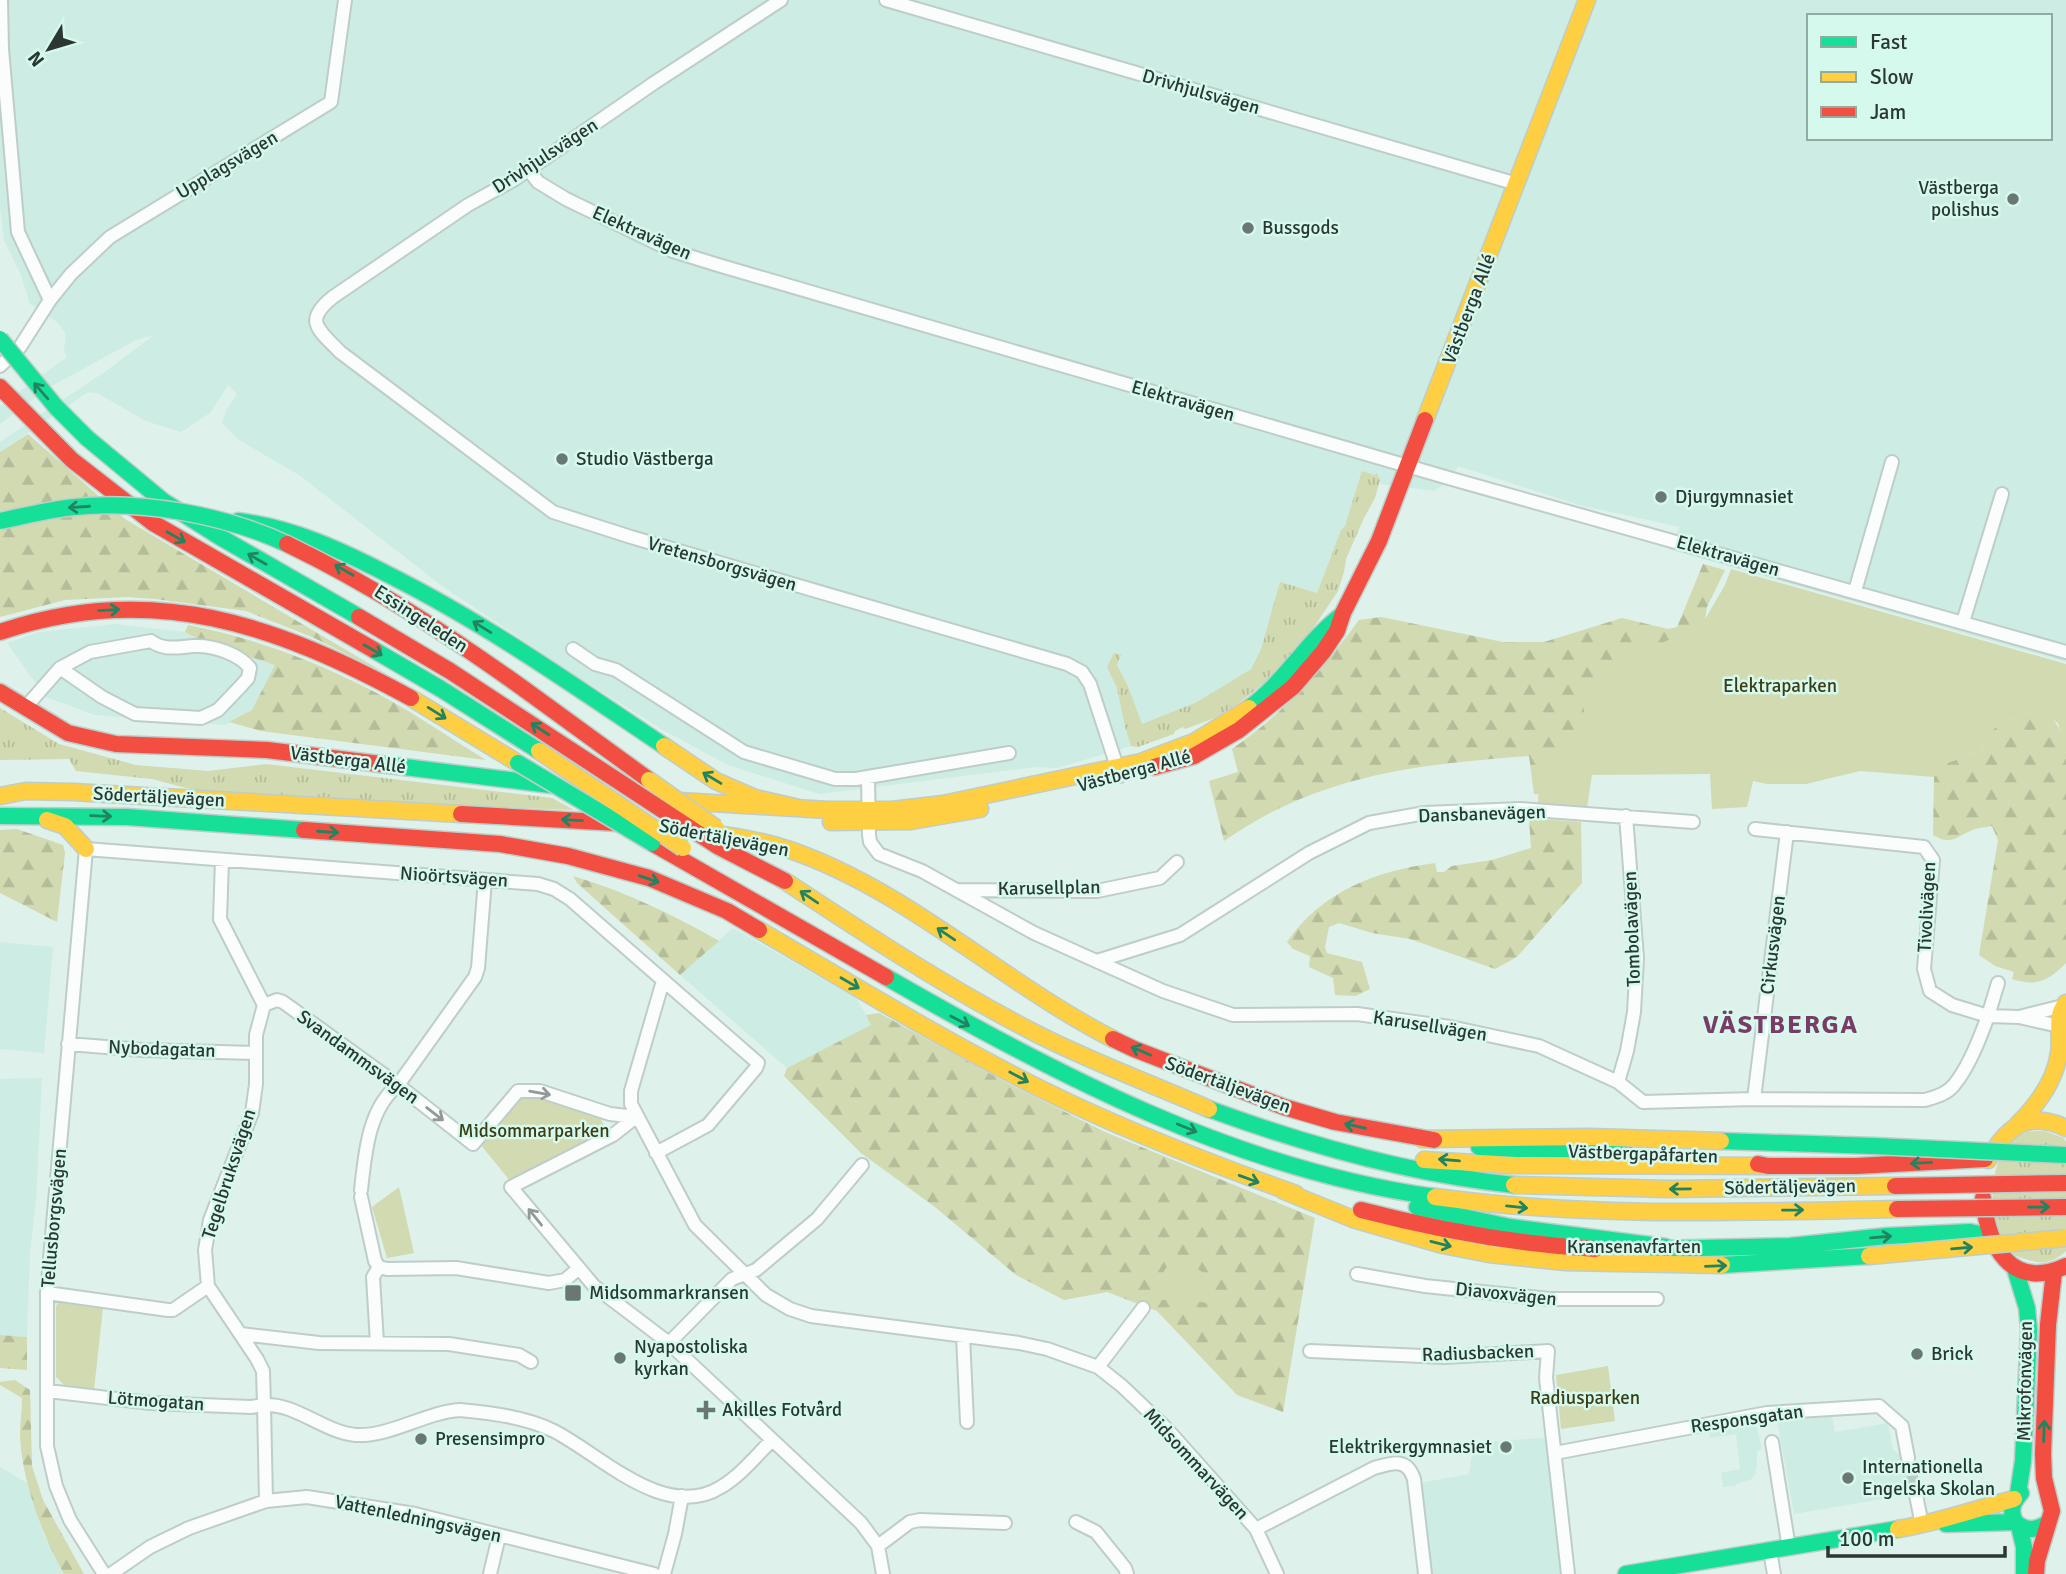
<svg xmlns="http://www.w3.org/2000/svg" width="2066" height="1574" font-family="Signika,sans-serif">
  <defs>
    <pattern id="grass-tufts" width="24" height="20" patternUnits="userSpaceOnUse" patternTransform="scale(1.75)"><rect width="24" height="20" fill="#d2dab1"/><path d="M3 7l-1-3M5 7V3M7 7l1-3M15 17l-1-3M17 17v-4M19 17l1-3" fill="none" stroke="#b4bc99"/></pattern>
    <pattern id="forest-firs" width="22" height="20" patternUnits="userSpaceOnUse" patternTransform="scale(1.75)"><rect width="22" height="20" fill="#d2dab1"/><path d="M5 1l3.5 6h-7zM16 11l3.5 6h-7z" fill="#b4bc99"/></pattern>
  </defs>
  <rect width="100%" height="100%" fill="#def1eb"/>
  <path fill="#cdece3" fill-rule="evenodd" d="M0 0H2066V662L1668 549 1680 527 1579 505 1458 466 1452 479 1434 491 1381 484 1380 480 1341 530 1317 593 1280 583 1261 649 1251 669 1197 702 1142 724 1128 686 1117 665 1107 667 1117 688 1125 727 1131 746 1057 768 1036 767 819 794 728 765 661 729 577 676 442 586 299 475 239 440 222 423 226 411 237 394 228 385 210 413 181 432 146 421 97 393 88 392 0 452V442L106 371 154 335 136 340 50 387 0 424V406L67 357 64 351 66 334 57 322 30 304 21 275 4 240 0 207ZM1809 16H2050V138H1809Z
    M115 624 185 632 200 640 276 665 252 710 225 725 141 719 95 715 46 697 7 643 39 632Z
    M733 928 856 998 872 1025 787 1068 680 975Z
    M0 942 53 947 44 1053 0 1049Z
    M42 1078 36 1200 30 1252 27 1337 0 1335V1079Z
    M1832 1417 1835 1432 1888 1423 1893 1450 1905 1458 1912 1494 1794 1514 1777 1420Z
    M1756 1424 1762 1449 1757 1451V1466L1755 1475 1750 1480 1739 1483 1735 1486 1723 1487 1721 1473 1740 1469 1736 1434 1710 1438 1709 1433Z
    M1552 1437 1567 1574H1424L1414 1484 1469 1474 1474 1443Z
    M0 1467 27 1483 44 1535 64 1574H0Z"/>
  <path fill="url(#grass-tufts)" d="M1362 471 1374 475 1377 473 1380 480 1375 498 1364 518 1346 559 1344 572 1338 591 1312 630 1263 684 1236 705 1215 718 1185 729 1183 727 1175 731 1174 734 1138 747 1131 746 1125 727 1117 688 1107 667 1114 653 1121 655 1117 665 1128 686 1142 724 1197 702 1251 669 1261 649 1280 582 1317 593 1341 530 1345 526Z
    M0 708 59 744 136 765 208 771 266 764 552 798 574 810 353 802 193 790 152 779 76 771 69 759 0 760Z
    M2045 1131 2064 1138 2066 1142V1251C2056 1260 2045 1265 2032 1261 2025 1259 2017 1257 2012 1253 1985 1224 1984 1151 2024 1133 2030 1131 2038 1131 2045 1131Z"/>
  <path fill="url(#forest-firs)" d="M28 434 125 519 385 673 312 637 246 611 155 599 127 597 65 600 0 617V452Z
    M1703 564 1725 570 1707 607 1701 644 1594 760 1582 798 1534 794 1529 756C1417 764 1318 775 1224 841L1209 781 1238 772 1232 749C1286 711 1320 673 1359 620L1381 617 1503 642H1544L1622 618 1668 629 1677 627Z
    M188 625C249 637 305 657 361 685 404 706 445 735 486 760L261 731 229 722 252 710 275 665 200 640 185 632Z
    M2021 713C2042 715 2055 712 2061 735H2066V963C2049 981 2035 987 2012 979L2014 972 1995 966 1979 955 1998 840 1992 826C1986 827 1980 828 1975 829 1957 835 1953 847 1933 835L1934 777 1944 764 1982 751 1990 731Z
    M1529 818 1581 822 1582 883 1517 957 1495 969 1410 939 1372 933 1339 923 1329 927 1325 947 1327 953 1362 962 1370 989 1356 996 1335 995 1333 978 1309 967 1310 956 1293 949 1287 942C1322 891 1376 871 1435 863L1437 872H1444L1452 866 1492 860 1531 848Z
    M17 829 63 845 65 853 57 922 0 893V830Z
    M573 876C626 892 672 914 719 941L680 975 577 883Z
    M879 1013 1009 1084 1105 1132 1315 1218 1283 1412 1237 1395 1157 1311 1107 1292 1064 1300 1016 1275 935 1207 861 1153 784 1076 787 1068 871 1025 866 1015Z
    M0 1335 27 1337V1370L0 1368Z
    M15 1380 30 1390 32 1466 43 1500 84 1574H64C42 1535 22 1481 20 1436 20 1423 22 1410 22 1398L0 1385V1382Z"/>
  <path fill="#d2dab1" d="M1731 569 2066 664V735L2061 736 2058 723 2047 716 2021 713 1990 731 1982 751 1944 764 1934 777 1860 771 1806 784H1767L1753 781 1747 807 1712 809 1710 774 1592 775 1587 808 1538 803 1539 778 1547 759 1576 737 1584 715V704L1610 665 1701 626 1725 585Z
    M532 1095 600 1117 607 1132 511 1182 480 1144 519 1100Z
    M399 1187 414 1253 387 1258 372 1207Z
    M1176 1253 1202 1272 1220 1297 1213 1305 1182 1297 1150 1302 1151 1291Z
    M59 1301 103 1308 94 1390 64 1385 56 1377V1306Z
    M1608 1366 1615 1421 1561 1429 1556 1375Z"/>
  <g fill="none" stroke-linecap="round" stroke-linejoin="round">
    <path stroke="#baccc6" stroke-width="12" stroke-dasharray="12 6" stroke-linecap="butt" d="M1908 1458 1916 1495"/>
    <defs>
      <path id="street" d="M1 0 2 49 18 232 50 300
        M781 0 654 83 515 179 468 205 333 297C303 321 318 329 340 352L553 512 631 537 1067 664 1082 672 1090 684 1120 776
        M886 0 1517 184
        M528 169 538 182 566 199 673 251 718 265 1452 479 2066 652
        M0 366 20 347 50 300 71 274 110 237 331 102 345 0
        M1855 591 1892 462
        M1963 622 2002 494
        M573 649 595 664 616 670 744 752 835 779H856L1009 753
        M25 708 60 668 90 652 151 641C164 651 179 647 194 646 213 645 239 654 250 668L248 678 240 687 218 710 201 718 135 714 102 697 60 668
        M868 777 869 835 870 842 879 854 922 871 1034 933 1163 991 1233 1015 1357 1014 1450 1027 1539 1046 1618 1082 1643 1102 1754 1099 1925 1100C1935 1097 1947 1094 1954 1085 1969 1067 1980 1038 1988 1016L2019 1017
        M1755 829 1924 847 1933 860 1924 969 1930 991 1952 1005 1988 1016 1998 983
        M222 860 220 919 264 1005 277 1000 283 1002 398 1085 473 1144 518 1091H540L610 1114 636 1117
        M957 890 1097 891 1160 878 1177 862
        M1097 961 1180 935 1309 853 1369 823 1425 813 1520 809 1693 822
        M663 981 631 1091V1104L695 1225 766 1295 790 1309 811 1316 1019 1343 1047 1349 1098 1367 1122 1386 1167 1429 1256 1529 1277 1574
        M264 1005 256 1035V1084L252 1113 210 1220 205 1250 208 1286 257 1359 263 1371 264 1405C296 1403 323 1432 356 1435 390 1437 426 1412 460 1410 491 1413 526 1417 554 1431 601 1455 665 1522 721 1487 741 1475 756 1456 772 1440
        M2059 1026 2019 1017 2063 1006
        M68 1044 143 1050 256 1053
        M1618 1082 1627 1051 1634 1012 1637 958 1626 816
        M1754 1099 1787 832
        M636 1117 613 1135 511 1187 594 1286 669 1343 861 1523 878 1546 883 1574
        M361 1190C365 1154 368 1109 398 1085L475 977 478 968 485 880
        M361 1197 375 1261 379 1267
        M379 1267 387 1269 456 1268 549 1283 565 1280 578 1269
        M1357 1274 1425 1286 1549 1299H1657
        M47 1293 168 1310H173L208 1286
        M241 1334 319 1343 449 1344 519 1355 531 1362
        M963 1336 967 1422
        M377 1343 373 1277 379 1267
        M669 1343 732 1279 756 1270 817 1219 862 1165
        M1310 1351 1445 1357 1548 1351 1546 1378 1568 1574
        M1098 1367 1143 1308
        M48 1391 151 1403 251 1407 264 1405 266 1501
        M1772 1442 1789 1548
        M1555 1453 1767 1413 1879 1406 1902 1426 1908 1458
        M1916 1495 1922 1525
        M1076 1522 1096 1532 1125 1568 1127 1574
        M1256 1529 1374 1468C1392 1463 1407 1457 1414 1479L1425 1574
        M878 1546 910 1522 920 1520 1005 1523
        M1770 1551 1774 1574
        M104 1574 70 1520 56 1486 47 1446V1293L86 849 538 884 554 889 570 899 758 1063 756 1068 708 1125 656 1153
        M111 1574 150 1547 189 1528 266 1501 307 1497 415 1514 654 1574
        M490 1574 499 1536
        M664 1574 675 1534 682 1496"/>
      <path id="fast" d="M87 438 163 501 220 537 359 617
        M238 521C294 528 343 551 393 577 488 625 576 687 664 746
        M374 650 441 689 539 751
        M1249 708C1285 682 1307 641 1342 615
        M380 764 551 785
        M0 816 127 817 304 830
        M886 977C1056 1075 1238 1170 1435 1197
        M1209 1109C1307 1145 1410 1174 1514 1185
        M1721 1141 1874 1146
        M1479 1147 1630 1155
        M1417 1207 1510 1227 1666 1247
        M1655 1249 1790 1246 1887 1236 1970 1232 1989 1236
        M1722 1265 1869 1256
        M2015 1269 2027 1308 2029 1330 2023 1461 2018 1494
        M2021 1493C2012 1503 2009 1511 2016 1523 2028 1532 2036 1530 2048 1523
        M1946 1524 2015 1522
        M2019 1526 2024 1547V1574
        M1626 1574 1898 1529"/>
      <path id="slow" d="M1425 420 1587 0
        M411 698 518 763
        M664 746 716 781 755 798 799 808
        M0 796 26 791 73 792 461 814
        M679 801 828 810H892L943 804 1141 762 1194 742 1249 708
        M47 820 65 826 86 849
        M831 822 911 821 980 809
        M701 832C731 836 761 840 790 850 907 890 1003 983 1113 1039
        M785 881C867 935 949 989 1037 1034 1092 1062 1152 1084 1209 1109
        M759 930C852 984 944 1041 1041 1089 1123 1130 1209 1163 1296 1194
        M2018 1124C2038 1104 2056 1080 2059 1052 2062 1034 2054 1018 2066 1003
        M1422 1139 1590 1137 1721 1141
        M1424 1160 1509 1165 1768 1166
        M1988 1160C2007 1126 2028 1110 2066 1128
        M1514 1185 1668 1189 1895 1186
        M1284 1191 1353 1219 1443 1245 1489 1254 1565 1262 1722 1265
        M1435 1197C1589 1218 1743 1212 1897 1209
        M1898 1529C1937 1523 1975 1509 2014 1499"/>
      <path id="jam" d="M0 387 72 460 153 523 374 650
        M0 632C152 580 277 625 411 698
        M524 689 649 780
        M0 692 68 733 116 744 267 750 380 764
        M1154 767 1194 756 1239 730 1293 687 1323 652 1337 631 1343 613 1379 541 1425 420
        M461 814 617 823
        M304 830 500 844 568 856 649 878 727 911 759 930
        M652 843 886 977
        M1113 1039 1134 1049 1284 1107 1335 1122 1434 1140
        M1758 1164 1768 1166H1856L1985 1159
        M1983 1198C1988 1247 2011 1291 2066 1266
        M1361 1210C1438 1230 1515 1244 1595 1249
        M2036 1574 2037 1561 2052 1511 2044 1478 2043 1454 2048 1325 2054 1272"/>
    </defs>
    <use href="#street" stroke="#becdc9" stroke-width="16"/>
    <use href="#fast" stroke="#becdc9" stroke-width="19"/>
    <use href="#slow" stroke="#becdc9" stroke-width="19"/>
    <use href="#jam" stroke="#becdc9" stroke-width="19"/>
    <use href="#street" stroke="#fafdfc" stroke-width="12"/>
    <use href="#fast" stroke="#16e098" stroke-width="16"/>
    <use href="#slow" stroke="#ffcf43" stroke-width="16"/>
    <use href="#jam" stroke="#f24e42" stroke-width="16"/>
    <defs>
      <path id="fast-bridge" d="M0 339 56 407 87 438
        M0 521C25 516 50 509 75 507 142 500 225 515 287 544
        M518 763 652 843
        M1874 1146 2066 1155"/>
      <path id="slow-bridge" d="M539 751 683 848
        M649 780 716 828
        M1869 1256 2066 1238"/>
      <path id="jam-bridge" d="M287 544C372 585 447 634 524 689
        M359 617 450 671 719 847 785 881
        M1895 1186 2066 1183
        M1897 1209 2066 1207"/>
    </defs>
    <use href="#fast-bridge" stroke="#becdc9" stroke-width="19" stroke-linecap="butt"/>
    <use href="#slow-bridge" stroke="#becdc9" stroke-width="19" stroke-linecap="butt"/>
    <use href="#jam-bridge" stroke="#becdc9" stroke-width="19" stroke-linecap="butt"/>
    <use href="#fast-bridge" stroke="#16e098" stroke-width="16"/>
    <use href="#slow-bridge" stroke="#ffcf43" stroke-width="16"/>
    <use href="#jam-bridge" stroke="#f24e42" stroke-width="16"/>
  </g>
  <defs><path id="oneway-shaft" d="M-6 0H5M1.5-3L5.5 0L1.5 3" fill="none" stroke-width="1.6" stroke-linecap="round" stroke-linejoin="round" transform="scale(1.75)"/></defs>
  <g stroke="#218360">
    <use href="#oneway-shaft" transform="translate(41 391) rotate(-131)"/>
    <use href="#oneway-shaft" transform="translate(79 507) rotate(176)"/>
    <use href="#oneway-shaft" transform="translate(176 537) rotate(30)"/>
    <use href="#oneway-shaft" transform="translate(257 559) rotate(-150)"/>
    <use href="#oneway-shaft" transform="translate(344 570) rotate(-150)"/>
    <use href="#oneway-shaft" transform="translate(109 610) rotate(-3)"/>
    <use href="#oneway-shaft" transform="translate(482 627) rotate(-148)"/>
    <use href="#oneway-shaft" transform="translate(373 650) rotate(30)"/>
    <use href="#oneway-shaft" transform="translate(437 713) rotate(32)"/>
    <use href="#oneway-shaft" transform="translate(540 729) rotate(-147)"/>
    <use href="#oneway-shaft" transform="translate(712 778) rotate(-149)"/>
    <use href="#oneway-shaft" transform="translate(101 816) rotate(2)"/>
    <use href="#oneway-shaft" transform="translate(572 820) rotate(-177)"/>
    <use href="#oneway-shaft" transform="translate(328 832) rotate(4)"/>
    <use href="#oneway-shaft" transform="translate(649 879) rotate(19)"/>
    <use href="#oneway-shaft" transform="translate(809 897) rotate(-146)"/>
    <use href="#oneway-shaft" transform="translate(946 934) rotate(-146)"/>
    <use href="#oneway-shaft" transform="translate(850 983) rotate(30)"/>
    <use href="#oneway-shaft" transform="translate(960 1021) rotate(28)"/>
    <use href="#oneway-shaft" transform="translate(1141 1051) rotate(-157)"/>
    <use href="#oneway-shaft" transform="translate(1019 1077) rotate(28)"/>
    <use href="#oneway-shaft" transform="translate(1355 1126) rotate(-168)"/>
    <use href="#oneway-shaft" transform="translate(1187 1128) rotate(22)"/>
    <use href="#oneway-shaft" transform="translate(1449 1160) rotate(-175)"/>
    <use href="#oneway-shaft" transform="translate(1921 1163) rotate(177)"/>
    <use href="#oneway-shaft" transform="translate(1249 1179) rotate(20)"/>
    <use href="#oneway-shaft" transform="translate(1680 1189) rotate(179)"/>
    <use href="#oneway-shaft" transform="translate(1517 1207) rotate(6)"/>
    <use href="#oneway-shaft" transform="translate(2039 1207) rotate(-1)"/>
    <use href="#oneway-shaft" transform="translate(1793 1210) rotate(-1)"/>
    <use href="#oneway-shaft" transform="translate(1881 1237) rotate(-5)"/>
    <use href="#oneway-shaft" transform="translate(1441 1244) rotate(14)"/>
    <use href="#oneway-shaft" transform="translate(1962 1248) rotate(-5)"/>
    <use href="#oneway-shaft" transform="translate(1716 1266) rotate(-2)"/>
    <use href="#oneway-shaft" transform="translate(2044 1431) rotate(-88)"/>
  </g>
  <g stroke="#929a98">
    <use href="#oneway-shaft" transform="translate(540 1093) rotate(10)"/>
    <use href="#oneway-shaft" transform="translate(435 1114) rotate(38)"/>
    <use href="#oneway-shaft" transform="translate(535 1217) rotate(-129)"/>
  </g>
  <g fill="#697873" stroke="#d6f9ee" stroke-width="2.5">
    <circle cx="2013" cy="199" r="7"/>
    <circle cx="1248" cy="228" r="7"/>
    <circle cx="562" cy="459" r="7"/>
    <circle cx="1661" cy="497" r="7"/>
    <rect x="564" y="1284" width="18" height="18" rx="3.5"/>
    <circle cx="1917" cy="1354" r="7"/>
    <circle cx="620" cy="1358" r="7"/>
    <path d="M702.5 1399.5h7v7h7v7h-7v7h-7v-7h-7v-7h7z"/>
    <circle cx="421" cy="1439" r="7"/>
    <circle cx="1506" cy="1447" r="7"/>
    <circle cx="1848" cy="1478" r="7"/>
  </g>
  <g text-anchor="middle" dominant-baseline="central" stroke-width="5" stroke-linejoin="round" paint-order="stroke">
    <g font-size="19" fill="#2a3733" stroke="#d6f9ee">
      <text transform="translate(1201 92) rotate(16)">Drivhjulsvägen</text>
      <text transform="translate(545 156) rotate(-33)">Drivhjulsvägen</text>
      <text transform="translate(227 165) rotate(-31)">Upplagsvägen</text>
      <text transform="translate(642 233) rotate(24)">Elektravägen</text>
      <text transform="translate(1469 309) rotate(-69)">Västberga Allé</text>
      <text transform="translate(1183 401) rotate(16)">Elektravägen</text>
      <text transform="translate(1728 556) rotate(16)">Elektravägen</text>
      <text transform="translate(722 564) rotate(16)">Vretensborgsvägen</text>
      <text transform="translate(421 619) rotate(33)">Essingeleden</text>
      <text transform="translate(348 760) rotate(7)">Västberga Allé</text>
      <text transform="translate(1134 771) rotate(-15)">Västberga Allé</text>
      <text transform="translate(159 797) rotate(3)">Södertäljevägen</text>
      <text transform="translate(1482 814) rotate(-2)">Dansbanevägen</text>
      <text transform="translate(724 838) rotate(11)">Södertäljevägen</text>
      <text transform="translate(454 877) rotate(4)">Nioörtsvägen</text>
      <text transform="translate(1049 888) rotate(-1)">Karusellplan</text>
      <text transform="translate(1927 907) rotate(-87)">Tivolivägen</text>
      <text transform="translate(1632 929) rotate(-92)">Tombolavägen</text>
      <text transform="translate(1773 945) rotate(-83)">Cirkusvägen</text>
      <text transform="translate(1430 1026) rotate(9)">Karusellvägen</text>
      <text transform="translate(162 1049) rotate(2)">Nybodagatan</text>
      <text transform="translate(358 1057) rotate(36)">Svandammsvägen</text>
      <text transform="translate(1228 1085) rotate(20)">Södertäljevägen</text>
      <text transform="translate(1643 1154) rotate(2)">Västbergapåfarten</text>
      <text transform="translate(229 1174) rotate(-72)">Tegelbruksvägen</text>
      <text transform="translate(1790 1187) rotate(-1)">Södertäljevägen</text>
      <text transform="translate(54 1218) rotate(-85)">Tellusborgsvägen</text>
      <text x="1634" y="1247">Kransenavfarten</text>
      <text transform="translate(1506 1294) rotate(6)">Diavoxvägen</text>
      <text transform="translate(1478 1353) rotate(-2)">Radiusbacken</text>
      <text transform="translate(2025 1381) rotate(-89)">Mikrofonvägen</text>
      <text transform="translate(156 1401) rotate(4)">Lötmogatan</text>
      <text transform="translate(1747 1419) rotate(-8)">Responsgatan</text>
      <text transform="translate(1196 1464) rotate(47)">Midsommarvägen</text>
      <text transform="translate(418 1519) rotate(12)">Vattenledningsvägen</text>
    </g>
    <g font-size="19" fill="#2a3733" stroke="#d6f9ee" text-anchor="start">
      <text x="1999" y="188" text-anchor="end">Västberga<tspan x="1999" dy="22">polishus</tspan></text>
      <text x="1262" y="228">Bussgods</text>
      <text x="576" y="459">Studio Västberga</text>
      <text x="1675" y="497">Djurgymnasiet</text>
      <text x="589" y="1293">Midsommarkransen</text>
      <text x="634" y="1347">Nyapostoliska<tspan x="634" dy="22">kyrkan</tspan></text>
      <text x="1931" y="1354">Brick</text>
      <text x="722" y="1410">Akilles Fotvård</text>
      <text x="435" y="1439">Presensimpro</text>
      <text x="1492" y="1447" text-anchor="end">Elektrikergymnasiet</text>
      <text x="1862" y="1467">Internationella<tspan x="1862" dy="22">Engelska Skolan</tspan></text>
    </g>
    <g font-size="19" fill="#3d3d15" stroke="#d6f9ee">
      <text x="1780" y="686">Elektraparken</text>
      <text x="534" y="1131">Midsommarparken</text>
      <text x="1585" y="1398">Radiusparken</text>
    </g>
    <g font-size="26" font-weight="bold" letter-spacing="2" fill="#793c65" stroke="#d6f9ee">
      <text x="1781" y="1025">VÄSTBERGA</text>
    </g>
  </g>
  <rect x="1807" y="14" width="245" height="126" fill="#d6f9ee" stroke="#91aba3" stroke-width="2"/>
  <rect x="1821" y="37" width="35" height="10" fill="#16e098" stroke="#91aba3" stroke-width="2"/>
  <text x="1870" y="49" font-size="21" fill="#2a3733">Fast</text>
  <rect x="1821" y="72" width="35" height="10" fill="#ffcf43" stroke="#91aba3" stroke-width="2"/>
  <text x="1870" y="84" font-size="21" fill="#2a3733">Slow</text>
  <rect x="1821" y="107" width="35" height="10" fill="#f24e42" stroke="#91aba3" stroke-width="2"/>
  <text x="1870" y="119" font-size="21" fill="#2a3733">Jam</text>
  <g transform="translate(49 49) rotate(232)" stroke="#d6f9ee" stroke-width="5" paint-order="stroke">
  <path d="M0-5L12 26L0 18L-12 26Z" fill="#2a3733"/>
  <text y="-10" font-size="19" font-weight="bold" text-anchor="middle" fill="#2a3733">N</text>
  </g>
  <path d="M1828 1546v10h177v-10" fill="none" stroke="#2a3733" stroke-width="3.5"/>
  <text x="1839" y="1546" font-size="21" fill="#2a3733" stroke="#d6f9ee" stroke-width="5" paint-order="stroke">100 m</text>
</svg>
